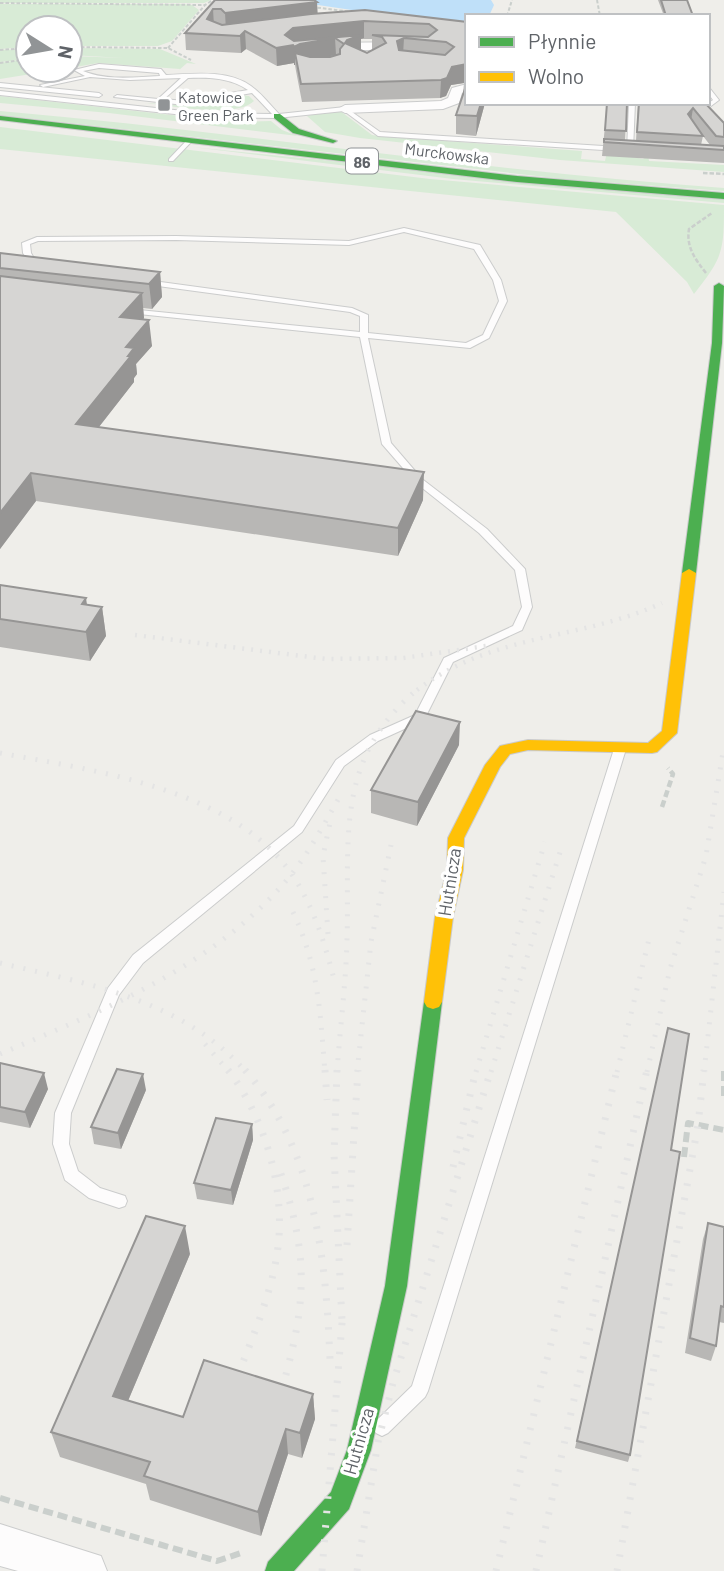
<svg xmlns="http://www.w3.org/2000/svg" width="724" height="1571" font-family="Barlow,sans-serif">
  <rect width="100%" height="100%" fill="#efeeea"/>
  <path fill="#d8ebd6" d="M0 0H211L204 3H0Z
    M0 4H181L192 5 199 10 172 41 158 46H70V28H28V47L0 49Z
    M70 48 160 49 196 64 187 63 178 71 180 69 98 63 70 68V56L124 58 70 55Z
    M28 49V70H56L0 79V63L20 60 0 62V50Z
    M241 95 249 96 254 101C236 119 169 105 144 103L182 105 228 97 231 99 234 98 232 96Z
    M0 96 235 122 271 121 282 130 298 136 109 113 0 103Z
    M339 110 372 135 379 136 582 151 581 159 605 161 607 152 643 159 648 154 649 161 724 165V172L560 160 360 138 325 132 307 116Z
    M0 111C242 132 482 171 724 188V191L564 179 0 115Z
    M0 127 430 179 724 205C724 252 723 257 694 294L687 282 616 212 0 149Z
    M192 147 724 200V203L453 179Z"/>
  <path fill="#bfe0f9" d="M284 0H491L494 5 489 16H467V27Z"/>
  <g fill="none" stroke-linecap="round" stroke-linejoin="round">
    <defs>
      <path id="lane" d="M99 64 161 69 166 75C192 74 228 69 251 86 262 94 270 105 279 114L345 107 380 132 619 147 622 149 619 151 378 136 344 111 277 118 202 117 0 95V91L202 113 272 114 252 93 184 105 114 97 117 95 158 99 181 78 130 80 90 77 43 87 40 85 85 76 74 70ZM99 68 159 73 160 76C135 77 107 81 83 71ZM188 78C209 77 231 78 248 90L184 101 164 99Z
        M0 83 99 93 102 95 99 97 0 87Z
        M708 86 719 100 707 109 724 125V130L700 109 713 100 708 93Z
        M629 103H635L633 150 630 152 627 150Z
        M189 138 194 139 173 161H169V159Z
        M404 228 480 245 501 280 507 301 489 338 470 348 368 338 391 443 422 479 487 529 525 569 532 607 522 630 453 662 424 720 378 741 344 766 302 832 143 963 119 995 71 1113 69 1144 78 1171 100 1188 125 1196 127 1201 125 1206 119 1208 89 1198 65 1180 53 1144 55 1113 108 988 133 955 294 826 336 760 370 735 415 715 444 658 513 626 522 607 515 570 479 533 416 483 382 444 360 337 129 313 125 311 129 309 360 332V316L350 312 143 284V280H146L352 308 368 315V333L466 343 483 335 499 301 493 280 474 249 404 232 349 245 176 240 38 241 30 244 31 253 39 267 35 269H32L23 253 22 243 37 237 176 236 349 241Z
        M620 745 626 749 428 1391 425 1397 388 1433 382 1436 376 1433 373 1427 376 1421 412 1386 614 749Z"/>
      <path id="street" d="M407 42 411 43V49L326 51 320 47 326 43Z
        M467 84V92L462 93 459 103 443 109 345 113 338 109 345 105 441 101 448 98 452 88Z
        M0 1524 101 1556 107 1571H18L0 1566Z"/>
      <path id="fast" d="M274 114H280L299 129 337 141 333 143 293 133 274 118Z
        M0 116 517 176 724 193V199L517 182 0 120Z
        M719 283 724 286 722 343 696 573 689 577 682 573 712 343 714 286Z
        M433 995 439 997 442 1002 407 1286 371 1450 349 1509 294 1571H265L268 1562 331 1492 347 1450 385 1286 424 1002 427 997Z"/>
      <path id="slow" d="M689 569 696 573 677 733 657 752 652 753 528 750 510 754 500 767 464 838 463 870 453 917 442 1002 439 1007 433 1009 427 1007 424 1002 435 917 447 870 448 838 485 765 500 746 528 740 648 743 662 731 682 573Z"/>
    </defs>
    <use href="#lane" stroke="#cbcccc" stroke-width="2"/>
    <use href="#street" stroke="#cbcccc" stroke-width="2"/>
    <use href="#fast" stroke="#cacacb" stroke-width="2"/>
    <use href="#slow" stroke="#cacacb" stroke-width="2"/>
    <path stroke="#cacfcc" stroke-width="2" stroke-dasharray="3.5 2" stroke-linecap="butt" d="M597 0 600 16
      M0 3 205 5
      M312 7 352 12
      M507 16 512 0
      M70 47 168 48 191 60
      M168 48 205 5 213 0
      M0 50 28 48
      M0 63 28 59"/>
    <path stroke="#cacfcc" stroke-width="2.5" stroke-dasharray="4.5 2" stroke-linecap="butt" d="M703 173 724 174
      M706 273C695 259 686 247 689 229L712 213"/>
    <path stroke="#cacfcc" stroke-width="4.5" stroke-dasharray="7 3.5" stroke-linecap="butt" d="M662 807 673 774 668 768"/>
    <path stroke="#cacfcc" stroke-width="6" stroke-dasharray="10 5" stroke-linecap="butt" d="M724 1071V1097
      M684 1157 688 1123 724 1130
      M0 1498 217 1561 241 1553"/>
    <use href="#lane" fill="#fdfcfc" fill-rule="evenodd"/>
    <use href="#street" fill="#fdfcfc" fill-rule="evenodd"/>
    <use href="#fast" fill="#4caf50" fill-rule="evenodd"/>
    <use href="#slow" fill="#ffc107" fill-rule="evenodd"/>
    <path stroke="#e4e4e4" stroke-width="4.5" stroke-dasharray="2 7" stroke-linecap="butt" d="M135 635 326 659 403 658 486 646
      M417 690C492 633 582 640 662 603"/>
    <path stroke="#e4e4e4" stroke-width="5" stroke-dasharray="2 10" stroke-linecap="butt" d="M0 753C97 771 243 790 298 884 317 916 326 948 335 983
      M293 912C319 968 320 1012 325 1072
      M328 934 323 856 330 823
      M0 963C89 984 183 1000 246 1072
      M205 1044 229 1072
      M0 1054C106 1009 216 966 291 875 310 851 324 824 339 798
      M337 1072C340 1028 346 983 347 939 350 840 333 759 419 688
      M357 1072 371 942 391 845
      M476 1072 545 842
      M491 1072 562 846
      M617 1072 650 935
      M647 1072 670 969 706 856 724 746
      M704 1072 724 892"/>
    <path stroke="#e4e4e4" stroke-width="7" stroke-dasharray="2.5 12" stroke-linecap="butt" d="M228 1070C266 1119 287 1193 277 1254 270 1300 249 1345 233 1388
      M245 1070C315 1150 326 1258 330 1360
      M325 1070 327 1100
      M337 1070 334 1154 342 1321
      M453 1167 476 1070
      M347 1245 358 1070
      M278 1403C305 1310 312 1264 280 1171
      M322 1571 343 1311
      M357 1571 378 1442 393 1383 491 1070
      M496 1571 617 1070
      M536 1571 647 1070
      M617 1571 698 1125 704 1070"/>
  </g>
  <path fill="#b8b7b5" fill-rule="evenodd" d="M215 0 317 2V13L467 22V103H485L476 136 456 134V115L463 94 464 83 451 85 446 96 440 98 302 102 296 71 295 65H294V63L277 66 246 49 241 53 186 50 185 33ZM361 39H372V50L367 53 361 50Z
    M658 0H687L693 16H664Z
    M604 103H627L625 140 636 141 638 103H662L663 105 706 104 724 123V163L602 156 607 106H603ZM703 136 710 145H701Z
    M0 253 160 272 162 297 152 309 143 308 144 318 143 320 152 346 136 364 137 374 134 378V382L99 427 423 500 398 556 36 501 0 549Z
    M0 585 87 605 102 607 106 636 90 661 0 647Z
    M459 745 417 826 371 813V790Z
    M668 1028 630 1455 628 1462 575 1448Z
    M0 1063 48 1089 30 1128 0 1122Z
    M146 1090 121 1149 94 1144 91 1127Z
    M252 1124 253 1140 233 1205 197 1199 194 1183Z
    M708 1223 724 1227V1323L719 1322 716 1346 711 1361 685 1353 703 1239Z
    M190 1254 128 1401 183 1417 313 1394 315 1419 302 1458 288 1454 261 1536 150 1500 146 1484 60 1457 51 1432Z"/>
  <path fill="#969594" d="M317 2 318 19 226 30 225 13Z
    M213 9 214 26 207 19Z
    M364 21V38L361 39V52L335 38 336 55 301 61 295 53V65H294V45V63L277 66 276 48 285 35 293 28Z
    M245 31 246 49 241 53 240 36Z
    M404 38 403 55 396 59 397 41Z
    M467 64V81H464V83L451 85 446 96 440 98 441 80 452 67Z
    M481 103H485L476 136 477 116Z
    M693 108 691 121 688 114Z
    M160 272 162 297 152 309 149 284Z
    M142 293 144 318 123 342 120 317Z
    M149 320 152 346 136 364 137 374 134 378V382L80 451 76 424 126 347Z
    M424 472 423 500 398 556V528Z
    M31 473 36 501 0 549V513Z
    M86 598 90 625 102 607 106 636 90 661 82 604Z
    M460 722 459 745 417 826 418 802Z
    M44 1073 48 1089 30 1128 25 1112Z
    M143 1074 146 1090 121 1149 118 1133Z
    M252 1124 253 1140 233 1205 231 1190Z
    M185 1226 190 1254 119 1422 113 1396Z
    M313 1394 315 1419 302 1458 300 1433Z
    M286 1429 288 1454 261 1536 258 1512Z"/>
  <path fill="#d6d5d3" stroke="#969594" stroke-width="2" fill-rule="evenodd" d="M215 0H314L317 2 225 13 221 9H213L207 19 222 25 311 14 365 10 467 22V64L452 67 447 78 441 80 301 84 295 53 310 57H330L340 54V49L344 44 335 38 300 44 294 47 293 45 276 48 245 31 240 36 185 33ZM364 21 429 24 437 30 428 37 372 35 382 37 386 43 367 53 345 43 347 40 361 35 294 41 285 35 293 28ZM404 38 446 42 454 47 445 55 399 50 397 41Z
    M661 0H687L693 16H666Z
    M467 83V103H481L477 116 456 115Z
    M607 103H627L626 131 605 130Z
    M639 103H662L663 105 706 104 724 123V137L716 136 693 108 688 114 703 136 637 132Z
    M604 139 724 146V150L604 142Z
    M0 253 160 272 149 284 0 268Z
    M0 276 142 293 120 317 149 320 126 347 134 348 128 356H131L76 424 424 472 398 528 31 473 0 513Z
    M0 585 86 598 82 604 102 607 86 632 0 619Z
    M416 711 460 722 418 802 371 790Z
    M668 1028 689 1034 671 1150 680 1152 630 1455 577 1441Z
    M0 1063 44 1073 25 1112 0 1107Z
    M117 1069 143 1074 118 1133 91 1127Z
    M216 1118 252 1124 231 1190 194 1183Z
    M146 1216 185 1226 113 1396 183 1417 204 1360 313 1394 300 1433 286 1429 258 1512 144 1476 150 1462 51 1432Z
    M708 1223 724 1227V1307L721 1306 716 1346 690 1338Z"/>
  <rect fill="#919496" stroke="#fff" stroke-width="2.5" x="157" y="98" width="14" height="14" rx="3.5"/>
  <g text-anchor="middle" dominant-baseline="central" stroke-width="7" stroke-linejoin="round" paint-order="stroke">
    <g font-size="16" fill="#5f6368" stroke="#fff" text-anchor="start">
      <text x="178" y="96">Katowice<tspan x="178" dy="18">Green Park</tspan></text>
    </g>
    <g font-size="16" fill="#5f6368" stroke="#fff">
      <text transform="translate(447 153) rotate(7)">Murckowska</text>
    </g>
    <rect fill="#fff" stroke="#8f9295" stroke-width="2" x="346" y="148.5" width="32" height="25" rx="5"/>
    <g font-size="16" font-weight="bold" fill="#5f6368">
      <text x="362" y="161">86</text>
    </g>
    <g font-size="18" fill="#5f6368" stroke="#fff">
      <text transform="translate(449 882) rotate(-81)">Hutnicza</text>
      <text transform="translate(358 1441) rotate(-74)">Hutnicza</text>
    </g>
  </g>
  <rect x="465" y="14" width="245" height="91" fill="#ffffff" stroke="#bfc1c3" stroke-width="2"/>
  <rect x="479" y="37" width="35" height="10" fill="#4caf50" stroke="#bfc1c3" stroke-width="2"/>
  <text x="528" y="49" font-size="21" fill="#5f6368">Płynnie</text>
  <rect x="479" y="72" width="35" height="10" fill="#ffc107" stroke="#bfc1c3" stroke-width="2"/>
  <text x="528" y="84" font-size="21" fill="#5f6368">Wolno</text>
  <g transform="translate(49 49) rotate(101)"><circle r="33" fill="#ffffff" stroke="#bfc1c3" stroke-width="2"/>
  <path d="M0-5L12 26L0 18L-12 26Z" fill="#919496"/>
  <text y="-10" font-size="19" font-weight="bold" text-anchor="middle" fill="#5f6368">N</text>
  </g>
</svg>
